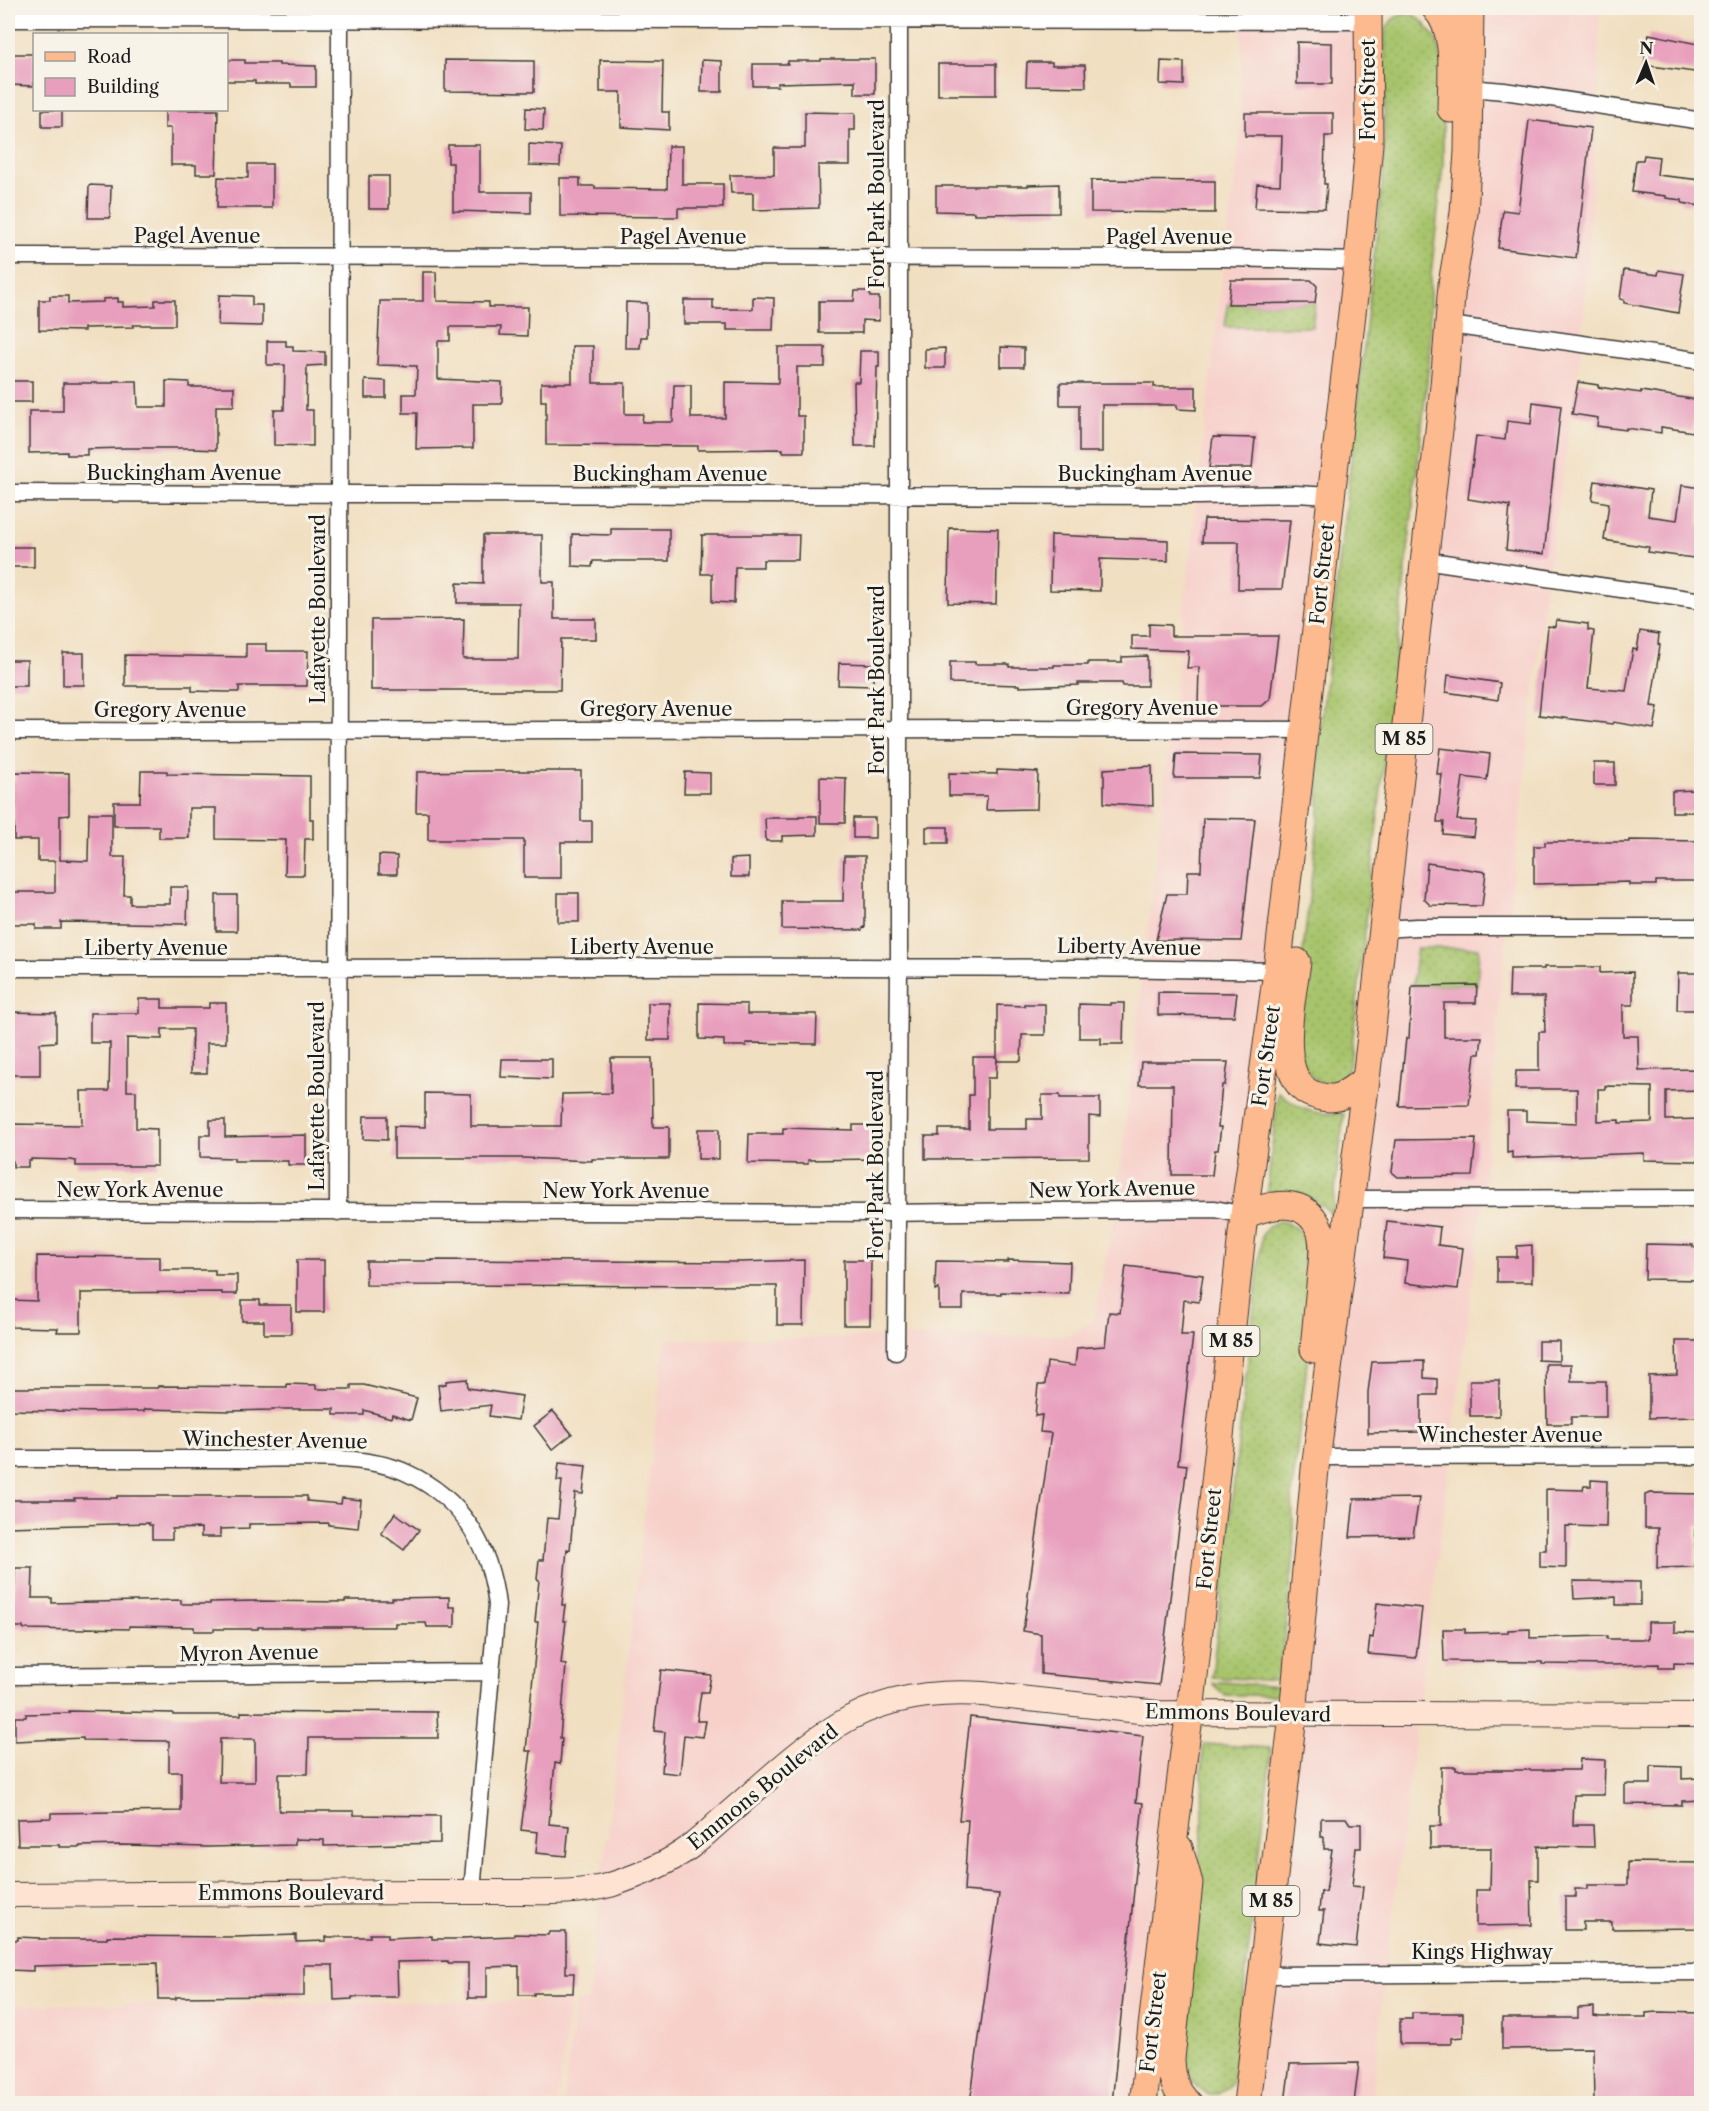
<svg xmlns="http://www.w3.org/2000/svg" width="1709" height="2111" font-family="'Libre Caslon Text',serif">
  <defs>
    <pattern id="grass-dots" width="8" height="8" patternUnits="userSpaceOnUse" patternTransform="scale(1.5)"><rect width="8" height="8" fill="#a7c46c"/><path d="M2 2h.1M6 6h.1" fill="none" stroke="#8fa85d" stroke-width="1.8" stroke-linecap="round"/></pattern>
  </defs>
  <rect width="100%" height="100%" fill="#f7f3e8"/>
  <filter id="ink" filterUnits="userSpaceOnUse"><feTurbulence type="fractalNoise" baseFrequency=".0167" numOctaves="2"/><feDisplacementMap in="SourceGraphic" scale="12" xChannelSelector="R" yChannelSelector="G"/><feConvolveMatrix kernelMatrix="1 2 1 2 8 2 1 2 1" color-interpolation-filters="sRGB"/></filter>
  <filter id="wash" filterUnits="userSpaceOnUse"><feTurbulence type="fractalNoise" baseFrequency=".008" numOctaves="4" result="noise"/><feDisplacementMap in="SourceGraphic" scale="24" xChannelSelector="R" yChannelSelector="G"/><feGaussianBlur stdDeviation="1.35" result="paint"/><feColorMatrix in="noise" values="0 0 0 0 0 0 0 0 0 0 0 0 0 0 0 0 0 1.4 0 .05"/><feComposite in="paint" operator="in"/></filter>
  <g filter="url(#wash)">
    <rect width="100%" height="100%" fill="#f1dfc1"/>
    <path fill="#f7d0ca" d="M1242 8H1368L1369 144 1143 2103 563 2104 575 2001H588L665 1339 1067 1335 1081 1328 1094 1318 1116 1210 1224 258 1240 140Z
      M1470 8H1600L1598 107 1582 345 1547 578 1505 949 1483 1198 1385 1974 1372 2103 1247 2104 1382 929Z
      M570 2001 558 2103H8V2005Z"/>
    <path fill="url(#grass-dots)" stroke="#627044" stroke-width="1.5" d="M1405 14 1414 15 1424 23 1437 41 1443 64V164L1430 284V355L1350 1063C1346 1073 1343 1081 1332 1083 1307 1089 1295 1048 1294 1030L1319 813 1318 751 1384 168 1385 32C1389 22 1394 16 1405 14Z
      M1315 303 1312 327H1225L1228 304Z
      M1417 948H1479L1477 985 1412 986Z
      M1278 1092C1302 1111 1314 1115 1344 1114L1332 1215C1311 1194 1296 1189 1267 1193Z
      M1279 1221C1306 1226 1313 1253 1317 1277L1292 1493 1294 1555 1279 1681 1212 1677 1262 1235 1268 1226Z
      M1222 1682 1278 1687V1692L1274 1695H1226L1220 1692 1213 1683Z
      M1204 1744 1270 1748 1271 1753 1235 2068 1232 2082 1226 2089 1218 2094H1207L1197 2087 1181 2062 1180 2022 1203 1826 1202 1761Z"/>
    <g id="blocks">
      <path fill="#e89fbd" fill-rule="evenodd" d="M1649 34 1698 44 1694 72 1644 65Z
        M1297 42 1332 43V84H1297Z
        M8 54H34V86L8 85Z
        M821 59H875V94H855V81L778 83V86H753V64H788V61H821Z
        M226 60H245V63H279V65L316 66V87H291V84H255V81H226Z
        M445 60 534 61V92L445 91Z
        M600 60 663 61 662 112H669V130L621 127V92H600Z
        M702 60 722 61V92H701Z
        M1161 61 1184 62V85L1160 84Z
        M1027 62H1052V65H1085L1086 87 1026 86Z
        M938 64H996V95H938Z
        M526 108 544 109 543 130 525 129Z
        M42 110H62V127H42Z
        M165 110H218L216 174H196V165H171V128H165Z
        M805 112 855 113V130H850V165H818L819 208 753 210V193H731L730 175H774V148H805Z
        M1245 113H1333V136H1325L1324 184H1327L1325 209 1255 208 1257 184 1280 185 1282 136H1245Z
        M1529 120 1591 128 1576 258 1498 248 1503 210 1518 212Z
        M529 144 561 146 560 166 529 165Z
        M448 145H480V192H531V213L453 211V163H448Z
        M668 146H682V184H723V208H678V217L560 216V178H580V186H595V188L667 189Z
        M1644 155 1659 157 1657 175 1701 180V206L1682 203V200L1666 198V196L1632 192 1636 160H1643Z
        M248 164H272V208H217L218 177 248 178Z
        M369 176H389V209H369Z
        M1091 180 1215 181V213L1091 212Z
        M1059 184V213L974 214V212L936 211V186H1028V185Z
        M89 185 111 186 110 218H88Z
        M1624 270 1658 275 1659 270 1684 274 1678 313 1624 303V300L1620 299Z
        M423 272H436L437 301 489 302V307H528L527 336 500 335 501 327H450V341H438V379L502 382V404H473V448L416 449 417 413H403V394H416L417 366 377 365 380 301H423Z
        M1231 280H1311L1317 286 1315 303 1228 304Z
        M855 291H870V297H879V321L862 320V333H819V301H854Z
        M219 295 252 296V305H262V326L218 325Z
        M50 296H68V303L103 302V299L118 298V302H123V307L155 306V300H175V325H133V327L84 328V331L39 330V300H50Z
        M753 297 774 298 773 330H727V324H684V300H713V309H753Z
        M626 302 647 303V337H641L640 348H625Z
        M267 341H286V346H293V351L325 352V365L307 366 306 410H313V446L274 445V410H284L285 365H267Z
        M572 346H593V383H625V414H643L642 422H673L674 385H691V418H725V382L778 383V347H825V367H797V416H804V452H783V449L698 450V446L546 445V401H541V383H572Z
        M1001 347 1024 348V367H1001Z
        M945 348V368H925V349Z
        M860 351H879V367H877L875 446H855L854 382H859Z
        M365 380 386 381V398H365Z
        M12 381H32V402H12Z
        M113 381H137L138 407H166V381L189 382V387H234V406H216V450L194 449V448H126L87 449V455H67V452L29 453V411H63V383H113Z
        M1578 382 1598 385V387L1641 393V391L1698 400 1693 432 1661 427V433L1626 428V430L1597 426 1598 418 1572 414Z
        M1060 383H1154V387H1196V410L1177 409V405H1102V452H1079V405H1060Z
        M1533 402 1561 406 1544 554 1506 550 1510 506 1468 499 1476 436 1505 440 1507 421 1531 424Z
        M1213 437 1255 438 1252 468H1209Z
        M1595 481 1651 490 1648 516 1677 520 1682 485 1701 488 1699 524H1701V559L1648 552 1649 547 1604 540 1609 503 1592 500Z
        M1204 519 1290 520 1282 589H1238L1239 542H1202Z
        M949 528 998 529 996 604 948 603Z
        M611 529H669V561H593L592 567 572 566V534L611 535Z
        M483 535H542V582H554V619H596V639H561L560 690H371V620L464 619 463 659H518L519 603H457V583L483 584Z
        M702 535H799L798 560H763V567H735L734 603 712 602V574H701Z
        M1051 535 1168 540V561L1100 559V591L1050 590Z
        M8 547H34V567H11V564H8Z
        M1556 620 1588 624V630L1594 631 1588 688 1626 691 1633 649 1637 650 1640 631 1659 634 1658 644 1660 645 1651 706 1658 707 1654 729 1613 722 1612 724 1539 715 1548 626 1555 627Z
        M1149 624 1171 625V636H1278L1270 699 1262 706H1198L1199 667 1187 668 1189 651 1132 649V636H1149Z
        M246 644H266V651H308L307 686H239V692H225L192 691V686H125V655L246 657Z
        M63 653H84V685H63Z
        M1147 656V686H1123L1122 683H1078V685L1019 687V685L950 683V662H975V664H1009V667H1054V665H1088V662H1122V657Z
        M8 660H27V686H8Z
        M839 663 873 664V686L838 685Z
        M1448 675 1500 683 1498 700 1446 692Z
        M1440 748 1490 754 1487 780 1463 777 1457 820 1476 821 1474 837 1443 834 1444 822H1437L1442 774H1437Z
        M1176 754 1262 755 1260 778H1174Z
        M1594 763H1615V785H1594Z
        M1152 766 1153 806 1104 803V769Z
        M997 770 1038 772 1037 809 986 810 987 796H949V773L997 774Z
        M141 771H167V774L310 776V819H313V839H305L304 875H285L286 840 216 839V808H189V838H159V826H114V802H140Z
        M485 771H581V821H592V842H561V878H524V840H428V812H416L417 772Z
        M15 772 69 773V815L60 816V860L88 861 89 813H112V857H125L124 895H130V904H170V887H188L187 924 61 922V929H36V924H11V892H55V861H38V840H14V805H11V781H15Z
        M685 772 710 773V793H684Z
        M820 777 846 778 845 823H820Z
        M1695 790 1694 812H1672V791Z
        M799 816H817V835L782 836V841H766L765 818H799Z
        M853 818H875V838H853Z
        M1203 818 1255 819 1241 941 1156 940 1167 894H1187L1188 871H1201Z
        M926 827H948V843H926Z
        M1629 840 1701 841V881H1656V885H1629V882L1534 884V846H1545V842H1629Z
        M379 855 397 856V874H379Z
        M844 856H865V927L863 928 862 930 782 929V901H843Z
        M749 858V877H731V859Z
        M1427 863 1486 872 1482 906 1430 905 1424 899Z
        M558 893H579V922H558Z
        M216 895H237V931H216Z
        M1544 967H1600V973L1633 972V1005H1623V1036H1638L1639 1070 1701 1069V1090L1666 1091V1120L1701 1119V1152H1698V1161L1644 1160V1153L1512 1158V1152L1507 1153V1111H1526V1121L1577 1123V1089H1515L1516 1071H1539V1032H1545L1544 997H1509L1510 969H1544ZM1605 1086 1652 1087V1122L1619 1123V1120L1598 1121V1089H1605Z
        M1678 973H1701V1010H1677Z
        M1477 985 1476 1003H1444V1037H1482L1480 1054H1475L1469 1105 1399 1106 1406 1038H1409L1412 986Z
        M1158 992 1237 993 1234 1016 1158 1015Z
        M139 999H162V1008H209V1003H226V1043H207V1073H191L192 1029H162V1039L127 1038V1091H136V1128L157 1129V1166H76V1161L71 1160 31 1159V1161H28V1167H13V1161H9V1124L82 1125 81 1091H109L110 1043H90V1013H139Z
        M648 1003H670V1040H648Z
        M699 1003 747 1004V1014H817L816 1044 746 1043V1046H724V1040L699 1039Z
        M1110 1003H1124L1123 1044H1101V1038H1079V1004L1110 1005Z
        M1024 1004H1045V1035H1022L1021 1061H997V1005L1024 1006Z
        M8 1012 56 1013V1042L40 1043V1075H8Z
        M973 1057H997L996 1078H987V1129H1027V1119H1042V1095H1060V1098H1100V1117L1089 1116V1158L925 1159V1136H939V1129H969V1095H973Z
        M611 1058H652L653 1127H669V1159H592V1161L523 1158H394V1126L425 1127V1093L471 1094V1126H561L562 1094 611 1093Z
        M502 1059H552V1079L501 1077Z
        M1141 1062H1228L1225 1085H1222L1218 1127H1221L1218 1150H1215L1212 1175H1172L1173 1085H1139Z
        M364 1116H387V1140L363 1139Z
        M210 1120H225V1137L306 1135V1165H288V1161H234V1158L200 1157V1135H210Z
        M853 1125H876L875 1159 808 1160V1164L748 1163 749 1134H783V1128L853 1130Z
        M698 1129H719V1159H698Z
        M1476 1139 1472 1176 1398 1177 1392 1172 1396 1140Z
        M1387 1221 1440 1227 1438 1245 1463 1248 1458 1289 1405 1283 1407 1261 1383 1258Z
        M1646 1244 1693 1245V1247H1700V1280L1645 1279Z
        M1532 1245V1282H1497V1257H1517V1246Z
        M37 1256 160 1257V1270H215V1275H237V1294H222V1292L81 1293V1332H57L58 1328 11 1327V1300L37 1301Z
        M297 1260H324V1312H297Z
        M432 1260 742 1262 804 1260 803 1325H777V1286L366 1285V1261H432Z
        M844 1260H871L870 1325H844Z
        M1008 1260 1070 1262 1069 1294 1001 1292V1294H963V1309H939V1289L935 1290 936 1261 1008 1262Z
        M1126 1266 1203 1275 1199 1302 1184 1300 1181 1335H1193L1178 1464 1187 1465 1159 1685 1041 1674V1634L1023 1631 1051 1433 1040 1432 1042 1415 1035 1416 1038 1385H1045L1047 1362 1075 1366 1077 1348 1105 1346 1109 1312 1120 1313Z
        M242 1300H260V1305H291V1334H264V1321H242Z
        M1538 1341H1559V1361L1538 1360Z
        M1676 1341H1699V1385H1701V1412H1699V1417L1649 1418V1376L1677 1375Z
        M1424 1361V1378L1437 1379V1395H1421V1432L1368 1433V1392L1372 1362Z
        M1546 1364H1571V1381H1606V1417H1571V1424H1547Z
        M467 1379 468 1388 522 1396 518 1420 489 1416 491 1405 441 1411 438 1385 446 1384V1381Z
        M1470 1380H1499V1416H1470Z
        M287 1384 316 1385V1389H351V1385H364L417 1398 411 1420 392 1414 391 1418 364 1410V1415H334V1409H272V1410L229 1411 144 1409V1411L100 1412 8 1410V1388H158V1386L287 1387Z
        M553 1411 572 1434 552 1450 534 1426Z
        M559 1463 586 1466 583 1494 575 1493 570 1550 567 1549 562 1605H565L563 1621H566L561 1664 566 1665 560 1738H562L560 1764 555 1763 549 1824 569 1826 566 1856 536 1853 538 1832 521 1830 531 1751H526L538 1622H535L539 1580 537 1579 539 1560H543L547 1518 558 1519 562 1481H557Z
        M1591 1480 1607 1481 1606 1527 1566 1526V1568L1540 1567V1550H1546V1489L1583 1490 1584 1486H1591Z
        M1650 1493 1701 1494V1526H1696L1695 1567 1657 1568 1658 1528H1645V1495Z
        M117 1496H307V1501L341 1504 342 1498 361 1500 358 1528 329 1525V1523L249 1524V1528L220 1529V1537H201V1528L172 1529V1539H152V1525H149V1523L8 1527V1500H75L74 1498H117Z
        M1419 1498 1413 1536 1350 1537 1354 1499Z
        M395 1513 419 1530 404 1550 381 1533Z
        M15 1568H33L32 1598H52V1603L181 1600V1604H210V1602L254 1601 345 1602V1600H392V1598L449 1597V1607H455V1627H427L426 1623H395V1627H258V1629H214V1631H194V1627L129 1626V1629L85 1628V1630L23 1629V1627H8V1599H14Z
        M1573 1581 1640 1582V1605H1616V1597L1574 1599Z
        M1377 1603 1422 1608 1416 1658 1368 1654 1370 1637 1373 1638Z
        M1648 1622H1675V1632L1701 1633V1664L1674 1663V1668H1659V1664L1609 1665 1542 1664V1662L1444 1661 1443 1629H1465V1633L1508 1632V1630L1530 1629V1638L1607 1636V1639H1648Z
        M661 1670 711 1675 708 1692H701L697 1721H706L703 1737 684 1735 680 1774 662 1772 665 1732 654 1731Z
        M69 1711 173 1713V1715H241V1712L331 1713V1711L437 1712 438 1738H309L308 1774H279V1811H354V1815L440 1816V1843L324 1846V1840L295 1839V1845L208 1847 123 1845 80 1846V1847H59L60 1845H18L17 1819 51 1818V1813L181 1811V1772H169V1741L83 1740V1738L15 1741V1717H26V1714L69 1713ZM220 1739H255V1782H219Z
        M970 1717 1143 1736 1136 1802 1143 1803 1112 2103H970L999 1894 964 1891 968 1820H959Z
        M1580 1759 1605 1760 1604 1795H1574L1573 1825H1593L1594 1847 1538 1846V1880H1531L1532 1925 1476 1926V1890H1490L1491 1848H1430V1826H1441V1767H1456V1770H1579Z
        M1651 1766 1682 1767V1779L1701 1778V1800L1682 1801V1805L1625 1804V1784H1651Z
        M1321 1818H1346L1350 1824H1361V1848H1356L1352 1886 1363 1887 1356 1947 1320 1943 1324 1911H1319L1321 1891 1326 1892 1332 1849H1324V1837H1321Z
        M1628 1862 1701 1863V1928L1612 1929V1922H1583V1930H1565V1897H1575V1889H1587V1885H1628Z
        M549 1932H566V1973H574L573 1993H534V1995H519V1966L487 1967V1998H468V1963H448V1961L397 1962 398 1997H352V1999L334 2000 333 1965H304V1996L176 1997V1999H158L157 1963 33 1966V1971L9 1970V1940H18V1937L39 1938V1939H107V1936L236 1937 296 1935V1942L326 1941V1937H370V1934H388V1938L432 1936V1939H462V1938L514 1936V1934L548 1935Z
        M1594 2007V2016L1601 2017H1646V2013L1657 2012 1701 2013V2103H1594L1593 2048 1502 2049V2018H1578V2008Z
        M1412 2013H1463V2037L1451 2038V2044H1400V2019H1412Z
        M1359 2063 1354 2103H1285L1290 2064Z"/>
    </g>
  </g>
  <g filter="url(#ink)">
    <use href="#blocks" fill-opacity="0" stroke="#3c3935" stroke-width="1.5"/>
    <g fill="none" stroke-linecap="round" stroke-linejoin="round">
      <defs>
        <path id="street" d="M8 19 1369 21
          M1469 88 1504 91 1702 121
          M8 256 1224 258 1358 261
          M1450 325 1702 361
          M8 493 1198 496 1296 494 1331 496
          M1424 560 1702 601
          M8 731C440 732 872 727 1304 730
          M1382 929 1417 927H1702
          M8 968C431 969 854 963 1277 971
          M1351 1199 1702 1198
          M8 1210 880 1213 1215 1209 1244 1215
          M338 1212 340 8
          M896 1352 899 966V8
          M1318 1457 1702 1456
          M8 1459C87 1459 166 1459 245 1459 292 1459 365 1453 407 1473 462 1498 490 1546 497 1605L472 1891
          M8 1676 491 1672
          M1263 1975 1702 1972"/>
        <path id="secondary" d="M8 1895C146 1894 285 1893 424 1892 451 1892 479 1892 507 1892 541 1892 577 1894 610 1885 638 1876 666 1865 690 1847 701 1839 711 1829 721 1820 759 1788 796 1751 838 1725 881 1698 934 1691 983 1694L1158 1713 1702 1715"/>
        <path id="primary" d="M1435 8C1458 31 1451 78 1451 109
          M1297 962C1293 994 1272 1083 1315 1095 1323 1098 1330 1099 1338 1097 1347 1094 1357 1085 1366 1080
          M1244 1215C1271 1204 1305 1195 1320 1230 1326 1246 1321 1268 1320 1285 1318 1306 1316 1328 1314 1349
          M1179 1848 1189 1883 1171 2059C1172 2078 1174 2091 1189 2104
          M1143 2104 1184 1752 1190 1713 1244 1215 1277 971 1358 261 1369 144 1368 8
          M1247 2104 1293 1715 1315 1469 1366 1080 1444 386 1452 284 1464 213 1468 151 1470 8"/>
      </defs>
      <use href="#street" stroke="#3c3935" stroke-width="19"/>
      <use href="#secondary" stroke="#3c3935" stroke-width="26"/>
      <use href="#primary" stroke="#3c3935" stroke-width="29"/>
      <use href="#street" stroke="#fff" stroke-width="16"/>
      <use href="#secondary" stroke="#fee3d2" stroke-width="24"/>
      <use href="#primary" stroke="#fcba8e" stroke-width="27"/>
    </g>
  </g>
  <g text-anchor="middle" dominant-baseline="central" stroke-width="6" stroke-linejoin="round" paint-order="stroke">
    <g fill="#f7f3e8" stroke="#5e5c59" stroke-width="1.5">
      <rect x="1375.5" y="724" width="57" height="30" rx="4.5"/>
      <rect x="1202.5" y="1326" width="57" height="30" rx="4.5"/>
      <rect x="1242.5" y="1886" width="57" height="30" rx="4.5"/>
    </g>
    <g font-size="18" font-weight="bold" fill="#1c1c1c">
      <text x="1404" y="739">M 85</text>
      <text x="1231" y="1341">M 85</text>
      <text x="1271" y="1901">M 85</text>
    </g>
    <g font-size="20" fill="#1c1c1c" stroke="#f7f3e8">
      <text transform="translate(1368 90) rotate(-90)">Fort Street</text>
      <text transform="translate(877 194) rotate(-90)">Fort Park Boulevard</text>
      <text x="197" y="236">Pagel Avenue</text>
      <text x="683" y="237">Pagel Avenue</text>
      <text x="1169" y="237">Pagel Avenue</text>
      <text x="184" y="473">Buckingham Avenue</text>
      <text x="670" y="474">Buckingham Avenue</text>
      <text x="1155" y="474">Buckingham Avenue</text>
      <text transform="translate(1322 574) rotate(-84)">Fort Street</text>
      <text transform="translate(318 609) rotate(-90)">Lafayette Boulevard</text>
      <text transform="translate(877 680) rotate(-90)">Fort Park Boulevard</text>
      <text x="1142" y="708">Gregory Avenue</text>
      <text x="656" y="709">Gregory Avenue</text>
      <text x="170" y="710">Gregory Avenue</text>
      <text x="642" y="947">Liberty Avenue</text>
      <text transform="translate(1129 947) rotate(1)">Liberty Avenue</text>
      <text x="156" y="948">Liberty Avenue</text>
      <text transform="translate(1266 1056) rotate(-82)">Fort Street</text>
      <text transform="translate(317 1096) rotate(-90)">Lafayette Boulevard</text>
      <text transform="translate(876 1165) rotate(-90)">Fort Park Boulevard</text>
      <text transform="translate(1112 1189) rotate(-1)">New York Avenue</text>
      <text x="140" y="1190">New York Avenue</text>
      <text x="626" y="1191">New York Avenue</text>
      <text x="1510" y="1435">Winchester Avenue</text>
      <text transform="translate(275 1440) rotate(1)">Winchester Avenue</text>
      <text transform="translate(1209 1539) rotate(-84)">Fort Street</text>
      <text transform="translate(249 1653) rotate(-1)">Myron Avenue</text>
      <text transform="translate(1238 1713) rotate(1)">Emmons Boulevard</text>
      <text transform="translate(763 1787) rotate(-39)">Emmons Boulevard</text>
      <text x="291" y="1893">Emmons Boulevard</text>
      <text x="1482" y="1952">Kings Highway</text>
      <text transform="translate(1153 2022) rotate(-83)">Fort Street</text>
    </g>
  </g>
  <rect width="1709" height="2111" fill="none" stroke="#f7f3e8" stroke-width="30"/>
  <rect x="33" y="33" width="195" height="78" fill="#f7f3e8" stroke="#9f9d96" stroke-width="1.5"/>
  <rect x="45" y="52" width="30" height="9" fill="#fcba8e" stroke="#9f9d96" stroke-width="1.5"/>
  <text x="87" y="63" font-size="18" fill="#1c1c1c">Road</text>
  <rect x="45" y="78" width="30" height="18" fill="#e89fbd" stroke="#9f9d96" stroke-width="1.5"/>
  <text x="87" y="93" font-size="18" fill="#1c1c1c">Building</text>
  <g transform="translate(1646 63) rotate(2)" stroke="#f7f3e8" stroke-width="4.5" paint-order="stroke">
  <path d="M0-4.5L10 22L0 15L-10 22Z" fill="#1c1c1c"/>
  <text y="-9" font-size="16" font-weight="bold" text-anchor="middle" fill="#1c1c1c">N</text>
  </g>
</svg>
